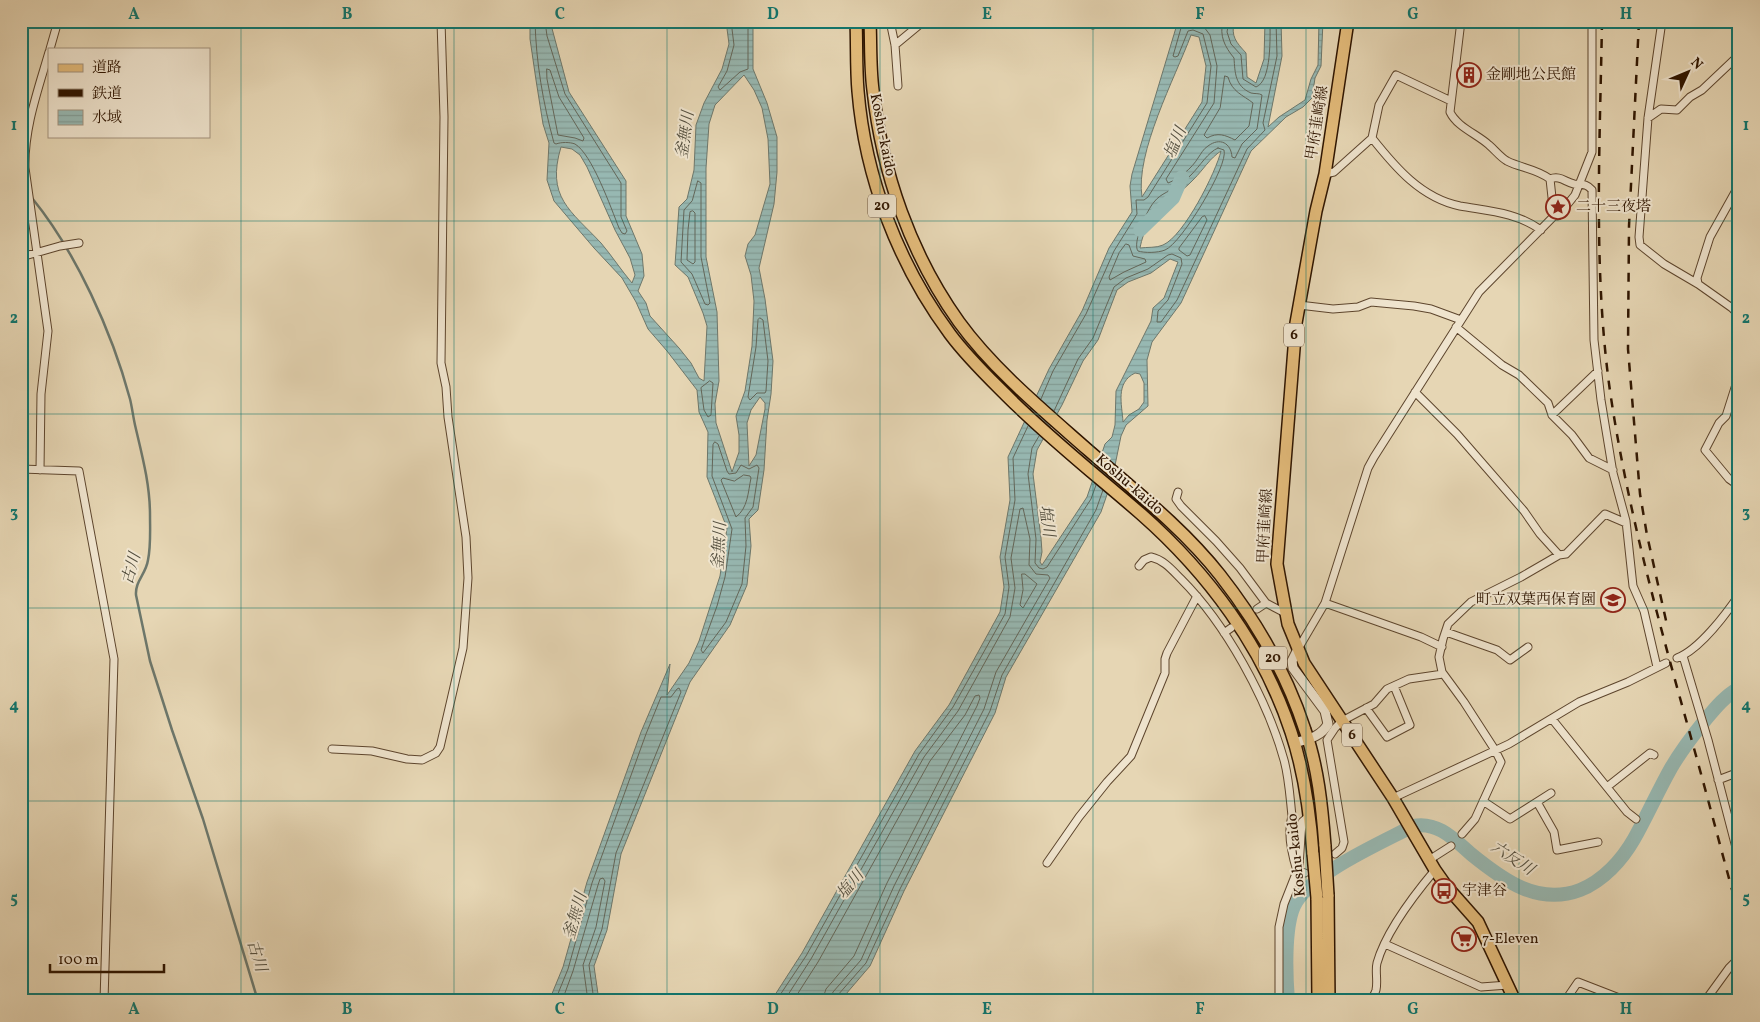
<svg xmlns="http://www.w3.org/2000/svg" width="1760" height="1022" font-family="Vollkorn,'Noto Serif JP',serif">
  <defs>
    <pattern id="water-rules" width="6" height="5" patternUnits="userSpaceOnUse" patternTransform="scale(1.25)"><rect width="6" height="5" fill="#97b8b2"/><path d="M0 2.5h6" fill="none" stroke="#829d97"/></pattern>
  </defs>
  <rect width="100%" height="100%" fill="#e6d6b4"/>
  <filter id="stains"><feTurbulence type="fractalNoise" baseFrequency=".004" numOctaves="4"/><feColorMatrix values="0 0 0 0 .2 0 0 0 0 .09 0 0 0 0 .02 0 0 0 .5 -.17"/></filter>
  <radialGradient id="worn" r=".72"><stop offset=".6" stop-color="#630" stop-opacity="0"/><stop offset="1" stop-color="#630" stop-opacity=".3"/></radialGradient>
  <path fill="url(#water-rules)" stroke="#6d776b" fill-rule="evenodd" d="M530 21H550L569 92 626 181V216L642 254 644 276 638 291 646 303 650 316 679 348 691 363 699 378 704 381 707 326 703 313 688 277 675 265 679 207 687 199 694 170 696 125 704 103 722 69 729 44 726 21H753V69L767 103 777 137V172L774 204 759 268 765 299 773 361 771 394 767 420 764 470 758 510 749 519 751 546 747 585 730 625 690 682 621 854 607 930 594 966 599 1001H549L563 967 587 882 641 732 670 664 667 695 689 663 699 641 720 576 727 528 707 477 708 432 699 412 697 390 667 351 648 329 636 302 622 278 594 248 554 201 547 180 549 143 543 124 536 80 530 39ZM744 75 754 90 762 108 768 139 770 184 755 235 748 244 745 256 751 275 754 301 752 346 745 391 736 416 739 435V452L732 472 716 423 715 404 719 381 717 312 706 257V168L709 124 715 105ZM561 147 572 149 580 155 587 167 615 230 630 258 635 275 632 283C621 270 612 256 601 243 570 210 546 197 561 147ZM760 397 765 403V409L756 455 749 466 747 423 751 410Z
    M1178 21H1234C1231 37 1236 42 1246 53L1247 77 1256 83 1264 59 1265 21H1281L1282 56 1268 127 1279 117 1305 100 1311 79 1318 65 1319 21H1323L1321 66 1315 78 1312 98 1303 107 1286 117 1251 151 1181 303 1152 342 1147 360 1148 406 1126 425 1121 436 1112 480 1101 512 1006 677 995 713 904 891 870 966 840 1001H771L802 953 915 751 949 705 1000 612 1004 587 1000 557 1010 500 1008 457 1049 369 1082 311 1109 248 1132 212 1130 186 1132 174ZM1191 35 1199 37 1206 66 1202 102 1142 197C1135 153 1175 78 1191 35ZM1221 151C1216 172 1184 236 1163 245 1157 248 1147 247 1140 248 1143 232 1154 205 1167 196 1172 193 1177 192 1182 190 1186 187 1190 183 1194 179 1203 170 1210 158 1221 151ZM1170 259 1178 262 1164 298 1153 308 1151 321 1116 391 1115 425 1112 437 1105 444 1087 497 1042 565 1040 562 1042 552 1041 538 1033 474 1037 450 1062 405 1083 361 1098 340 1117 290 1128 282 1151 273ZM1135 373 1140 374 1144 383V402L1139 409 1129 415 1123 422C1122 404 1115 383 1135 373Z"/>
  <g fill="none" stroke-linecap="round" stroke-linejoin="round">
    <path stroke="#636659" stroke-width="1" d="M535 21C536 62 543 103 554 143L556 144C561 142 570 142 575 144 592 154 611 208 619 228L622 233 625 234 627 231 621 217V183L565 94 547 36 545 21
      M731 21 734 45 727 71 718 87 720 90 740 72 748 69V21
      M1189 21 1191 24 1204 27 1210 35 1217 66 1214 103 1166 179 1168 183C1179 179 1192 168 1198 158 1201 154 1203 149 1208 146 1220 137 1231 143 1232 157L1235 158 1242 144 1257 129 1262 95C1259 93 1255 94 1251 93 1235 86 1235 73 1234 58 1225 47 1219 36 1223 21
      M1229 21 1227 32 1231 44 1241 55 1243 79 1256 87C1272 81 1270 36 1270 21
      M547 69 550 70 559 97 584 138 583 141 575 138 558 135 547 79Z
      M1225 76 1228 77C1232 92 1243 95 1253 103L1249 126 1235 140C1225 135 1218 132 1207 138L1204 135 1220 108Z
      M1218 148 1224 150C1229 165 1181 244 1165 250 1158 253 1144 253 1138 251 1132 243 1147 210 1154 202 1161 193 1171 191 1180 185 1184 182 1187 178 1191 175 1200 166 1208 152 1218 148Z
      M698 181 701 183V257L710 303 708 305 705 304 692 274 681 262 684 210 692 201Z
      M693 211 695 213V262L693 264 687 260 688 230 690 212Z
      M1205 216 1207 220 1190 255 1187 256 1179 250V248L1202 217Z
      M1126 244 1129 245 1133 256 1145 259 1146 262 1124 272 1110 280 1109 277 1119 253Z
      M760 318 763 320 768 361 766 391 765 393H757L750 400 748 397 756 347 758 320Z
      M710 381 713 383 711 415 708 417 704 410 701 388Z
      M1041 399 1053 371 1086 314 1114 251 1137 214 1136 200H1144L1148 197 1207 103 1211 66 1203 34 1193 30 1188 31 1178 56 1175 57 1173 56 1183 21
      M1054 411 1078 359 1093 338 1114 287 1126 278 1148 269 1168 255 1172 254 1181 258 1182 264 1168 300 1158 311 1157 322H1161L1177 300 1247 149 1265 130 1263 123 1277 56 1276 21
      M1039 436 1032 448 1028 474 1036 539 1035 563 1039 568 1043 569 1047 567 1091 499 1096 485
      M715 442 718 444 727 471 729 474 736 473 741 465 749 469 757 465 759 468 753 507 745 518 746 546 742 584 726 622 703 653 701 650 717 606 725 577 732 529 712 476 713 445Z
      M744 475 750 476 751 478C748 492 748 508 736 517L721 480 723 478 734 481Z
      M1022 574H1025L1037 584 1023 608 1020 605 1023 590Z
      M555 1001 568 969 592 883 646 734 661 697H671L677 689 679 688 681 692 616 853 602 929 589 965 594 1001
      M562 1001 573 971 598 885 600 879 603 878 605 881 596 927 583 965 588 1001
      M776 1001 806 956 919 754 953 707 1005 614 1009 587 1005 557 1015 500 1013 458 1028 426
      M784 1001 811 959 924 757 958 711 1010 617 1015 588 1011 558 1020 509 1023 508 1030 539 1029 565 1036 574 1048 575 1050 578 996 672 984 709 894 886 861 960 833 992 830 1001
      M793 1001 818 962 930 761 965 715 975 696 979 695 980 698 977 706 887 883 854 956 826 989 822 1001
      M836 1001 837 996 866 963 900 889 990 711 1002 675 1096 510 1103 490"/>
    <path stroke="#6d776b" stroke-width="2.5" d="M21 186 27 192
      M32 198C76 252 112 332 130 399 132 407 133 416 135 425 142 455 150 484 150 515 150 529 151 546 148 560 146 574 135 581 136 595L150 661 172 730 203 819 258 1001"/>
    <path stroke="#97b8b2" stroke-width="14" d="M1140 230 1173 198 1182 177
      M1288 1001C1286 977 1284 928 1294 906 1309 874 1381 843 1413 826 1437 821 1454 839 1471 854 1503 880 1538 906 1580 890 1603 881 1622 860 1634 839 1647 816 1658 791 1671 768 1681 751 1693 735 1706 719 1716 707 1725 696 1739 688"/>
    <defs>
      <path id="minor" d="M890 21 895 45 898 86
        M1090 21 1093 25
        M1461 21 1450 112C1457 127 1477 134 1489 145 1495 150 1500 157 1507 161 1521 168 1537 169 1550 179L1554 216
        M1662 21 1648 118 1639 237 1640 245 1664 264 1698 284
        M1738 21 1739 22
        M895 45 924 21
        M50 49 58 21
        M1648 118 1661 109 1677 110 1690 97 1702 90 1739 55
        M1372 138C1395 167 1421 198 1460 206 1488 211 1516 212 1541 230
        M1325 174 1334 172 1372 138 1379 105 1396 75 1451 101
        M1550 179C1560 175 1565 182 1574 184 1582 185 1586 183 1592 190L1594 340 1601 400 1613 473 1626 521 1633 586 1644 611 1657 667
        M1739 185 1710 237 1697 278 1698 284 1732 308 1739 315
        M21 257 60 246 79 243
        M1299 305 1333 309 1358 307 1371 302 1414 306 1431 309 1461 320
        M1456 327 1502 365 1519 375 1548 403 1552 415 1572 435 1589 458 1613 470
        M1739 375 1726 416 1719 423 1705 450 1729 479 1739 486
        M1415 392 1457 434 1524 511 1540 534 1559 555
        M1552 415 1598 371
        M21 469 79 471 114 659 104 1001
        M40 470 41 394 48 331 25 168C24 128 38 90 49 52
        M1178 492 1176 499 1181 506 1216 541 1240 568 1266 603 1285 613
        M1139 566 1144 560 1151 557C1164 560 1172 570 1181 579 1226 624 1267 699 1284 760 1289 778 1290 798 1292 816 1287 832 1292 855 1297 871
        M1325 603 1421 637 1442 647
        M1257 609 1266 603
        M1446 632 1497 650 1510 660 1528 647
        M1224 633 1231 628
        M1298 649 1325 603 1368 468 1374 457 1479 292 1554 216H1558L1575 195 1592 152V21
        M1683 656 1708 740 1739 859
        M1677 658C1699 650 1726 614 1739 595
        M1366 708 1387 737 1410 725 1394 686
        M1552 719 1627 812 1636 819
        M332 749 372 751 407 759 422 760 436 753 440 747 463 648 468 578 466 537 448 417 446 387 441 363 444 117 441 21
        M1718 780 1739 772
        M1607 787 1650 753 1654 755
        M1393 798 1509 744 1579 702 1628 682 1666 663
        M1483 801 1510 819 1551 793
        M1537 802 1554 832 1557 850 1598 842
        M1462 834 1475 819 1501 762 1495 750 1464 702 1442 672 1439 657 1443 639 1448 624 1471 602 1521 577 1559 555 1566 554 1605 514 1626 523
        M1335 854 1342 848 1344 842 1327 740 1335 728 1342 721 1374 704 1387 689 1409 679 1443 674
        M1429 860 1451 846
        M1047 863 1079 817 1107 782 1131 756 1165 673V659L1167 653 1197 596
        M1297 871 1305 873
        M1385 944 1481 987 1508 985
        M1279 1001V927L1284 904 1299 866 1302 822 1309 816
        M1371 1001C1372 998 1375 994 1376 990 1378 981 1375 971 1377 963 1386 931 1414 895 1435 870
        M1565 1001 1578 982 1627 1001
        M1705 1001 1729 968 1739 958"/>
      <path id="tertiary" d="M1294 743C1308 739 1321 737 1328 724L1325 711 1293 668 1292 661 1298 649"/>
      <path id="primary" d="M1348 21 1325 174 1316 211 1296 323 1277 564 1288 624 1304 663 1393 798 1435 870 1447 887 1478 922 1515 1001"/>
      <path id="trunk" d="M856 21C857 44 856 68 858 91 865 177 898 264 950 334 967 357 987 376 1007 396 1049 438 1096 475 1141 514 1208 573 1263 647 1291 732 1304 771 1310 813 1313 854
        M870 21C871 44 870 67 873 90 882 173 911 255 959 322 993 369 1045 412 1088 450 1134 490 1183 528 1220 575 1256 621 1287 674 1305 730 1318 766 1322 807 1325 846
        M1328 895 1329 1001
        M1317 898 1318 1001"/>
    </defs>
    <use href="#minor" stroke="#5d452d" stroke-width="9"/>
    <use href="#tertiary" stroke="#5d452d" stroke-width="11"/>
    <use href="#primary" stroke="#2f1500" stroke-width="14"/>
    <use href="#trunk" stroke="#2f1500" stroke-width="14"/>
    <use href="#minor" stroke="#efe4ce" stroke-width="7"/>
    <use href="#tertiary" stroke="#efe4ce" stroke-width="9"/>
    <use href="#primary" stroke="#e3bb7a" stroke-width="11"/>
    <use href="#trunk" stroke="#e3bb7a" stroke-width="11"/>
    <path stroke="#2f1500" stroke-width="2.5" stroke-dasharray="9 9" stroke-linecap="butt" d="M1602 21C1600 144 1593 270 1610 391 1628 514 1662 633 1695 752 1710 806 1724 861 1739 915
      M1639 21 1629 226 1628 349 1640 494 1647 535 1667 625"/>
    <defs>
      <path id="trunk-bridge" d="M1325 846 1328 895
        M1313 854 1317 898"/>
    </defs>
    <use href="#trunk-bridge" stroke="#2f1500" stroke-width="14" stroke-linecap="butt"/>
    <use href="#trunk-bridge" stroke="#e3bb7a" stroke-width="11"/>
  </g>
  <path fill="none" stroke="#0f766e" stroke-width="1" stroke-opacity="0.55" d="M241 21V1001M454 21V1001M667 21V1001M880 21V1001M1093 21V1001M1306 21V1001M1519 21V1001M21 221H1739M21 414H1739M21 608H1739M21 801H1739"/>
  <defs>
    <symbol id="building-ring" viewBox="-11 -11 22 22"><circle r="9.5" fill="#efe4ce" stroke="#8f2418" stroke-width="1.5"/><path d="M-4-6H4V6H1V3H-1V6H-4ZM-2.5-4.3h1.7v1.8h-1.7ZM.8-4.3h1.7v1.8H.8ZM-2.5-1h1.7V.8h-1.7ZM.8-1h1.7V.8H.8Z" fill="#8f2418"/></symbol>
    <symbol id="sight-ring" viewBox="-11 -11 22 22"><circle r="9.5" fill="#efe4ce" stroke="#8f2418" stroke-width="1.5"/><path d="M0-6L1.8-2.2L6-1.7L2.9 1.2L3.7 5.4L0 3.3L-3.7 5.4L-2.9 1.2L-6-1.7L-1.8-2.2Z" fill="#8f2418"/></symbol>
    <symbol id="school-ring" viewBox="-11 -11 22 22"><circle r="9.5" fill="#efe4ce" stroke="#8f2418" stroke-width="1.5"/><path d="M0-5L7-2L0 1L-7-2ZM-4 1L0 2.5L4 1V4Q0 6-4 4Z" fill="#8f2418"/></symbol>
    <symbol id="bus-ring" viewBox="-11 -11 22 22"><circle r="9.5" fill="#efe4ce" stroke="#8f2418" stroke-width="1.5"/><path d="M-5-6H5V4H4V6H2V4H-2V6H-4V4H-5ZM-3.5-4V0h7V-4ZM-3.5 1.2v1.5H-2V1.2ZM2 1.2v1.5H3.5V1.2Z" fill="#8f2418"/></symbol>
    <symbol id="supermarket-ring" viewBox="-11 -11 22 22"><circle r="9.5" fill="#efe4ce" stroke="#8f2418" stroke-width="1.5"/><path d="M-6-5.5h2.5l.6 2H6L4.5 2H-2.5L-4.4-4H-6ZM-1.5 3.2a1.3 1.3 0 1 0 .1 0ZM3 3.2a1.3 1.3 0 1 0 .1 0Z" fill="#8f2418"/></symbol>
  </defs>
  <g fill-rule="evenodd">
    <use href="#building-ring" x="1455" y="61" width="28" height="28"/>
    <use href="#sight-ring" x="1544" y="193" width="28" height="28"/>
    <use href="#school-ring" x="1599" y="586" width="28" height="28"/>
    <use href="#bus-ring" x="1430" y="877" width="28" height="28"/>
    <use href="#supermarket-ring" x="1450" y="925" width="28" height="28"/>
  </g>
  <g text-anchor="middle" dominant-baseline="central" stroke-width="4" stroke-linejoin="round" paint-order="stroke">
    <g fill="#efe4ce" stroke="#69533e" stroke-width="1">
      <rect x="868" y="194.5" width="28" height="23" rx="4"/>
      <rect x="1284" y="323.5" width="20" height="23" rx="4"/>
      <rect x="1259" y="646.5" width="28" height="23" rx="4"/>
      <rect x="1342" y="723.5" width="20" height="23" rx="4"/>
    </g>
    <g font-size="14" font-weight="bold" fill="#2f1500">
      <text x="882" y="206">20</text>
      <text x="1294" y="335">6</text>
      <text x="1273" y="658">20</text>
      <text x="1352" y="735">6</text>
    </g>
    <g font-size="15" fill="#2f1500" stroke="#efe4ce" text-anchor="start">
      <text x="1486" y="75">金剛地公民館</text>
      <text x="1576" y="207">二十三夜塔</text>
      <text x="1596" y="600" text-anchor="end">町立双葉西保育園</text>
      <text x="1462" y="891">宇津谷</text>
      <text x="1482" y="939">7-Eleven</text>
    </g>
    <g font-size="15" fill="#2f1500" stroke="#efe4ce">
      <text transform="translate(1318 123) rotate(-81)">甲府韮崎線</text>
      <text transform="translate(882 135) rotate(79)">Koshu-kaido</text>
      <text transform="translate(1129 485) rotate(41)">Koshu-kaido</text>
      <text transform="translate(1266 526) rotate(-87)">甲府韮崎線</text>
      <text transform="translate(1297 855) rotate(-96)">Koshu-kaido</text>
    </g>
    <g font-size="16" font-style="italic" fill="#534e3e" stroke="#efe4ce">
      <text transform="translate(686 135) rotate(-82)">釜無川</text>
      <text transform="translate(1176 143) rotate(-67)">塩川</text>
      <text transform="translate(1046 521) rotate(82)">塩川</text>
      <text transform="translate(720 546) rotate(-87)">釜無川</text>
      <text transform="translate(132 569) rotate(-74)">古川</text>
      <text transform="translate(1512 859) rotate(33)">六反川</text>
      <text transform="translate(851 885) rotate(-50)">塩川</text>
      <text transform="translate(576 916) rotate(-74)">釜無川</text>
      <text transform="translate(256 956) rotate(73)">古川</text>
    </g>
  </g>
  <rect width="1760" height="1022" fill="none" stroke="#e6d6b4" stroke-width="55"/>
  <rect x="48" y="48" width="162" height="90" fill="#efe4ce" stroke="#a2917c"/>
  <rect x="58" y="64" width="25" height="8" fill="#e3bb7a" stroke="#a2917c"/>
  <text x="92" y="72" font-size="15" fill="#2f1500">道路</text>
  <rect x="58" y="89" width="25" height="8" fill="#2f1500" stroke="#a2917c"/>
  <text x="92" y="98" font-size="15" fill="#2f1500">鉄道</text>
  <rect x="58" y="110" width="25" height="15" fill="url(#water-rules)" stroke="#a2917c"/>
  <text x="92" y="122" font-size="15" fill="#2f1500">水域</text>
  <g transform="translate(1688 72) rotate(46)" stroke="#efe4ce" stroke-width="4" paint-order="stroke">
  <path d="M0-4L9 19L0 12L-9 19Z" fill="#2f1500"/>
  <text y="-8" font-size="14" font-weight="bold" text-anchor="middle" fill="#2f1500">N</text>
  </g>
  <path d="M50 964v8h114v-8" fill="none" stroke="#2f1500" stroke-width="2.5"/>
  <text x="58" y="964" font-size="15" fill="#2f1500" stroke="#efe4ce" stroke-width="4" paint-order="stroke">100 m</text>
  <rect x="28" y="28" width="1704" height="966" fill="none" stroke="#0f766e" stroke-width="2"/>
  <g font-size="16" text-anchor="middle" font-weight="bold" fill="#0f766e">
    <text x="134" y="19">A</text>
    <text x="347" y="19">B</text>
    <text x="560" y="19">C</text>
    <text x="773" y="19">D</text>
    <text x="987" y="19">E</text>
    <text x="1200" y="19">F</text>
    <text x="1413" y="19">G</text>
    <text x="1626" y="19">H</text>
    <text x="14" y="130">1</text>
    <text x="1746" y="130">1</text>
    <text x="14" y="323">2</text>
    <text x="1746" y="323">2</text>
    <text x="14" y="517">3</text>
    <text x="1746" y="517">3</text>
    <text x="14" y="710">4</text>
    <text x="1746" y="710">4</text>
    <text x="14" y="903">5</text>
    <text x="1746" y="903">5</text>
    <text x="134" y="1014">A</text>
    <text x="347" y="1014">B</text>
    <text x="560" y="1014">C</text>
    <text x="773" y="1014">D</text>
    <text x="987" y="1014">E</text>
    <text x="1200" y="1014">F</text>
    <text x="1413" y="1014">G</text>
    <text x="1626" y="1014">H</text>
  </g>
  <rect width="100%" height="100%" filter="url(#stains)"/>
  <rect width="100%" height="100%" fill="url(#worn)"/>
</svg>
